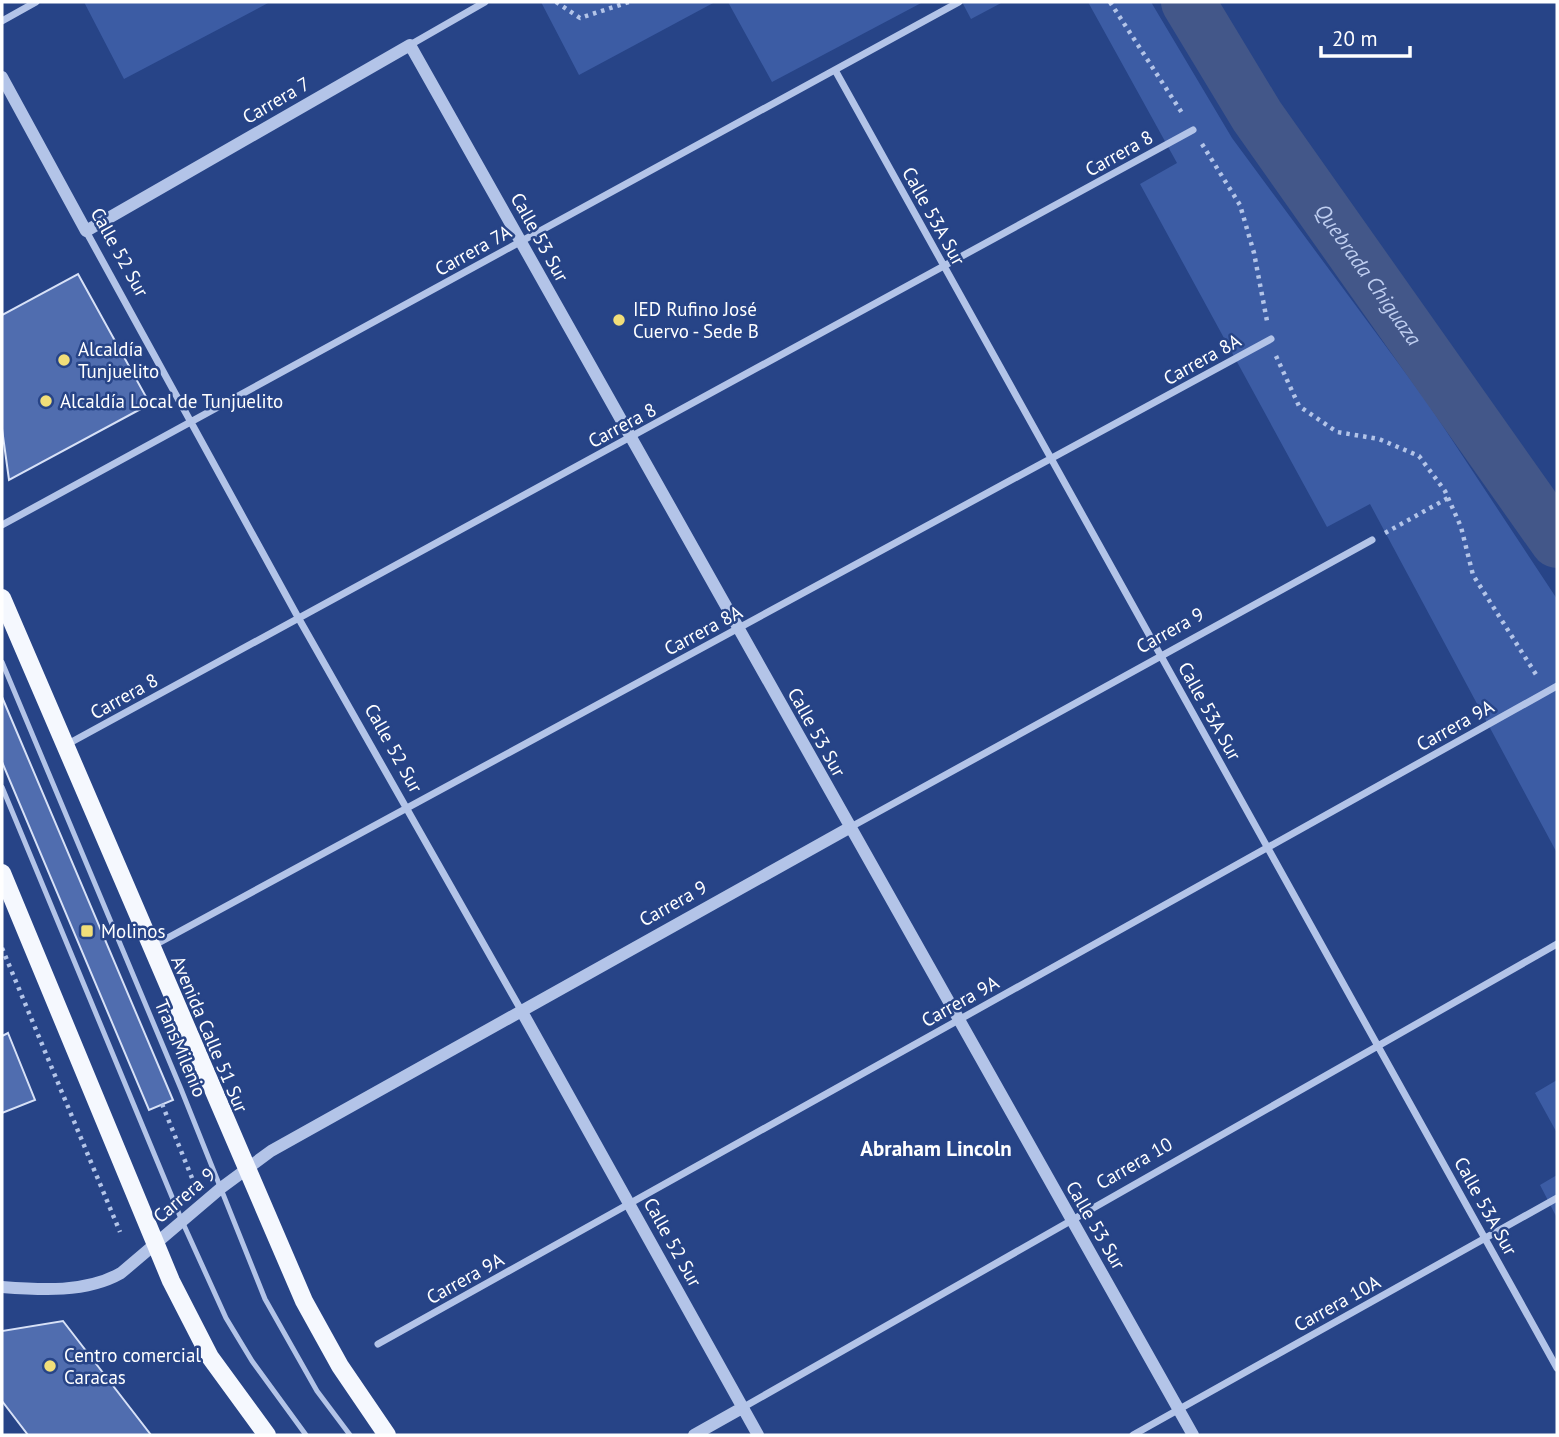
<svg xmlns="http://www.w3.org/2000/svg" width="1559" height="1437" font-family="'PT Sans',sans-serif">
  <rect width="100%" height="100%" fill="#274487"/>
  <path fill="#3c5ca4" d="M84 2H270L124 79Z
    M541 2H715L579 75Z
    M728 2H923L772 82Z
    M962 2H1003L971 19Z
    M1088 2H1151L1232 138 1427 402 1557 599V853L1370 504 1327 527 1140 184 1177 163Z
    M1557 1080V1133L1535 1093Z
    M1557 1175V1218L1540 1185Z"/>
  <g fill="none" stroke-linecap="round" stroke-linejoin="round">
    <path stroke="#435789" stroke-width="54" id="s1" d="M1188 2 1257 116 1557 541"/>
  </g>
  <path fill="#506daf" stroke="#d7e1f7" stroke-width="2" d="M78 274 150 404 9 480 2 429V315Z
    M2 697 173 1100 149 1110 2 762Z
    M8 1033 35 1100 2 1113V1036Z
    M63 1321 151 1435H28L2 1401V1331Z"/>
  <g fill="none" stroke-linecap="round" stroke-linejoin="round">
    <path stroke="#b3c4e8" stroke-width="4.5" stroke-dasharray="3.5 5" stroke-linecap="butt" d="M556 2 580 18 629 2
      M1110 2 1184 116
      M1202 144 1240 205 1254 253 1267 321
      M1276 356 1299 406 1337 432 1379 439 1419 456 1445 491 1461 527 1473 575 1537 676
      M1385 533 1448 498
      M2 948 120 1232
      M162 1104 192 1178"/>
    <path stroke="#b3c4e8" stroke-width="5" d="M2 662 181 1089 265 1299 317 1391 350 1435
      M2 787 182 1221 226 1318 252 1361 306 1435"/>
    <path stroke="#b3c4e8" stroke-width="7" d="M2 21 36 2
      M410 45 485 2
      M835 70 1557 1368
      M86 231 299 619 521 1010
      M2 525 959 2
      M66 745 1193 130
      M849 828 1372 540
      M151 947 1271 339
      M378 1344 1557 686
      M742 1408 1557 944
      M1133 1435 1557 1198"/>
    <path stroke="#b3c4e8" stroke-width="12" d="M2 77 86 231 410 45 1193 1435
      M521 1010 758 1435
      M2 1287C41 1290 86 1293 121 1273L221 1188 271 1151 849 828
      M694 1435 742 1408"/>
    <path stroke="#f5f8fe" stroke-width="18" d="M2 598 304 1301 340 1366 387 1435
      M2 873 171 1281 210 1357 267 1435"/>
  </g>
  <g fill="#f1de79" stroke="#274487" stroke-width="2.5">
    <circle cx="619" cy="320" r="7"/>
    <circle cx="64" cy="360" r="7"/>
    <circle cx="46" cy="401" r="7"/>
    <rect x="80" y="924" width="14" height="14" rx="3.5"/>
    <circle cx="50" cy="1366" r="7"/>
  </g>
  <g text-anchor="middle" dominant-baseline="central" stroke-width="5" stroke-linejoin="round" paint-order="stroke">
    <g font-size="19" fill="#fff" stroke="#274487">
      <text transform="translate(276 100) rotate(-30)">Carrera 7</text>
      <text transform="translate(1119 153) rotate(-29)">Carrera 8</text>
      <text transform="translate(934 216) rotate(61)">Calle 53A Sur</text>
      <text transform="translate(540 237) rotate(61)">Calle 53 Sur</text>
      <text transform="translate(473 250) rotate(-29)">Carrera 7A</text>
      <text transform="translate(120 252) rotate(61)">Calle 52 Sur</text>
      <text transform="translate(1202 359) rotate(-29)">Carrera 8A</text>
      <text transform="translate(622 425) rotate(-28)">Carrera 8</text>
      <text transform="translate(703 630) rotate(-28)">Carrera 8A</text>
      <text transform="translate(1170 630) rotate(-29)">Carrera 9</text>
      <text transform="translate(124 696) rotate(-29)">Carrera 8</text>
      <text transform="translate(1210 711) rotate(61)">Calle 53A Sur</text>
      <text transform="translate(1455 725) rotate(-29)">Carrera 9A</text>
      <text transform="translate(817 732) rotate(61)">Calle 53 Sur</text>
      <text transform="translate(394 748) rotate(61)">Calle 52 Sur</text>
      <text transform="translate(673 903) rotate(-29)">Carrera 9</text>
      <text transform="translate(960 1001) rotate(-29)">Carrera 9A</text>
      <text transform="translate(210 1034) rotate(67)">Avenida Calle 51 Sur</text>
      <text transform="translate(181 1048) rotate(67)">TransMilenio</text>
      <text transform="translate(1134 1163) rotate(-30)">Carrera 10</text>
      <text transform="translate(184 1195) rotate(-40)">Carrera 9</text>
      <text transform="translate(1486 1206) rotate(61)">Calle 53A Sur</text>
      <text transform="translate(1096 1225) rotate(60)">Calle 53 Sur</text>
      <text transform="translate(673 1242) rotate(61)">Calle 52 Sur</text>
      <text transform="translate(465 1278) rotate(-29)">Carrera 9A</text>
      <text transform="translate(1337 1303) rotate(-29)">Carrera 10A</text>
    </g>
    <g font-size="19" fill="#fff" stroke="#274487" text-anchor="start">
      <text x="633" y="309">IED Rufino José<tspan x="633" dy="22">Cuervo - Sede B</tspan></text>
      <text x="78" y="349">Alcaldía<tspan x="78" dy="22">Tunjuelito</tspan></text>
      <text x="60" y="401">Alcaldía Local de Tunjuelito</text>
      <text x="101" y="931">Molinos</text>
      <text x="64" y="1355">Centro comercial<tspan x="64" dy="22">Caracas</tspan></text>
    </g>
    <g font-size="21" font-style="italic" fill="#bfcef0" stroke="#274487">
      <text stroke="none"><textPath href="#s1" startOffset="327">Quebrada Chiguaza</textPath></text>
    </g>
    <g font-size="21" font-weight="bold" fill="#fff" stroke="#274487">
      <text x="936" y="1148">Abraham Lincoln</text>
    </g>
  </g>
  <rect width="1559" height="1437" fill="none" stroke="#ffffff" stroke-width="7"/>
  <path d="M1321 46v10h89v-10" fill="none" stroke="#ffffff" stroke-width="3.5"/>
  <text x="1332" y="46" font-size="21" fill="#ffffff" stroke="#274487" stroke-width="5" paint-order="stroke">20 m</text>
</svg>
